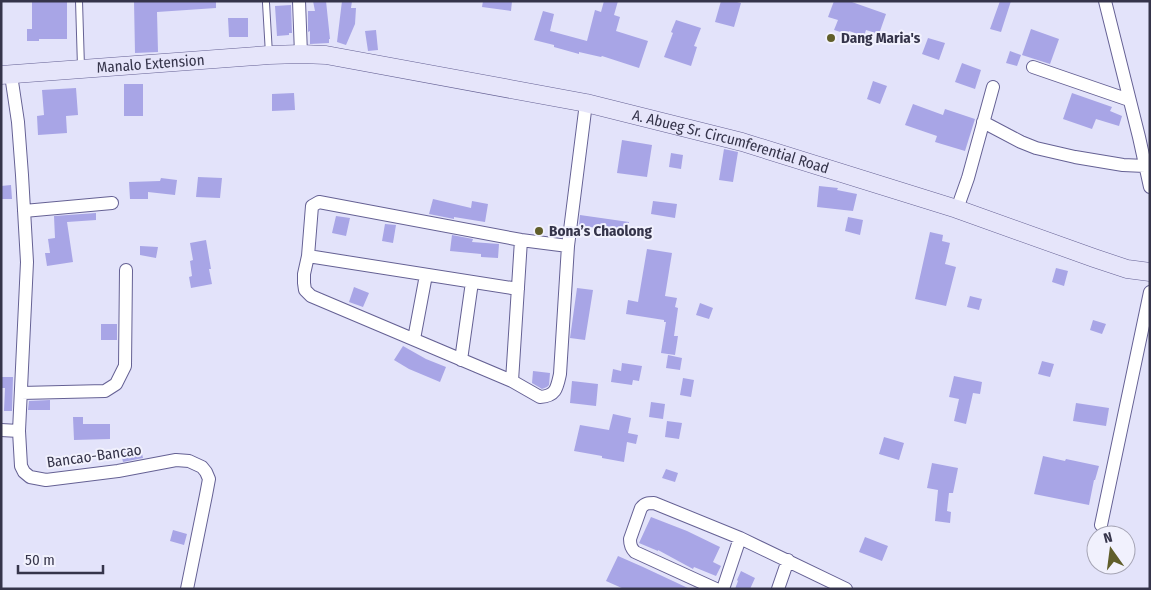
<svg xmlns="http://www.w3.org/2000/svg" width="1151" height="590" font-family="'Fira Sans Condensed',sans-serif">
  <rect width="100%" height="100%" fill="#e3e3fa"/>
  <path fill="#a8a5e6" d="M32 1H67V39H39V41H27V29H32Z
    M134 1H216V8L157 12 158 52 135 53Z
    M313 1H326L330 39H329V43L310 44V31L308 32V11H315Z
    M342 1H352L351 8H356L355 24 346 45 337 42Z
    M483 1H512L511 11 482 7Z
    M604 1H618L614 15 620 17 616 31 648 41 639 68 602 56 601 57 579 52V54L554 47V45L534 40 543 11 554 14 550 31 587 41 595 10 601 12Z
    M721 1H733L741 3 734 27 715 22Z
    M834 1H849L886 14 879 34 866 30 864 36 849 31 847 34 834 30 838 20 828 17Z
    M1000 1H1011L1001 32 990 29Z
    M291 5 292 33H289V35L277 36 275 6Z
    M228 18H248V37H229Z
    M676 20 701 28 694 46 697 47 691 66 664 57 673 33 671 32Z
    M1031 29 1059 39 1050 64 1022 55Z
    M376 30 378 50 368 51 365 31Z
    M928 38 945 43 939 60 922 54Z
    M1010 51 1021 55 1017 66 1006 63Z
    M962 63 981 70 975 89 955 82Z
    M873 81 887 86 880 104 867 99Z
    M124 84H143V116H124Z
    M76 88 78 115 66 116 67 133 38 135 37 116 44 115 42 90Z
    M294 93 295 110 272 111V94Z
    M1072 93 1112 107 1110 111 1122 116 1119 126 1096 119 1092 129 1063 119Z
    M913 104 943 115 945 109 975 119 965 151 935 142 937 136 905 125Z
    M622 140 652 145 647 177 617 173Z
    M724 149 738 152 733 182 719 180Z
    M671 153 683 155 681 169 669 167Z
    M198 177 222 178 220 198 196 197Z
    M161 178 177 180 175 195 148 192V199H130L129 182 160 181Z
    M11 185 12 199H1V186Z
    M819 186 838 188 837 190 857 194 853 211 817 207Z
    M433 199 471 208 472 201 488 204 485 222 454 217V219L429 214Z
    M653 201 677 204 675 218 651 214Z
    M96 213V220L67 222 73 262 47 266 45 253H50L48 239 55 238 54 216Z
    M580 215 629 222 627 235 596 230V228L579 225Z
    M336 216 350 218 346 236 332 233Z
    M848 217 863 220 860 235 845 231Z
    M385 224 396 225 393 243 382 241Z
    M930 232 943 235 942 241 950 243 945 264 956 267 946 306 915 299Z
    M452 235 473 239 472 242 499 244 498 258 481 257V254L450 251Z
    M206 240 211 269H209L212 284 191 288 189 277 192 276 190 261 193 260 190 243Z
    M140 246 158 247 156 258 140 255Z
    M647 249 672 253 665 296 677 298 675 307 678 308 674 336H678L675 355 661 353 666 322H664V320L626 314 628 300 638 302Z
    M1056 268 1068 271 1064 286 1052 282Z
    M354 287 369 293 363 307 349 302Z
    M577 288 593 290 585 340 570 338Z
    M970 296 982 299 979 310 967 307Z
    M700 303 713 308 709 319 696 315Z
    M1093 320 1106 324 1102 334 1090 330Z
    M101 324H117V340H101Z
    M403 346 426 359 446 367 440 382 409 369 394 360Z
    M668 355 682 358 680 370 666 368Z
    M1042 361 1054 364 1050 377 1038 374Z
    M622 363 642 366 639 381 633 380 632 385 611 382 613 369 621 371Z
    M533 371 550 373 549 385 547 387 542 389 532 383Z
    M954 376 982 382 980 394 973 393 966 424 954 421 959 399 949 397Z
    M1 377H13L12 411H4L5 388H1Z
    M683 378 694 380 691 397 680 395Z
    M572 381 598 384 596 406 570 403Z
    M50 400V410H28L29 401Z
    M651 402 665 404 663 419 649 417Z
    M1076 403 1109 408 1106 426 1073 421Z
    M613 414 631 418 628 433 638 435 636 444 627 442 624 462 602 458V456L574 451 580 425 609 430Z
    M73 417H83V424H110V439L74 440Z
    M667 421 682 423 679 439 665 437Z
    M884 437 904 443 899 460 879 454Z
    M141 449 143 458 123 462 121 453Z
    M1043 456 1065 461 1066 459 1099 466 1095 480H1094L1089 505 1034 494Z
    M932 463 958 468 953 493H949L947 511 951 512 950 523 935 521 938 490 927 488Z
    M666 469 678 473 675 482 662 478Z
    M651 517 687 531 720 547 713 562 721 566 716 576 694 567 693 569 658 550V551L639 543Z
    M173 530 187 534 184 545 170 541Z
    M865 537 888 546 882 561 859 552Z
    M618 556 643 567 690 589H624L606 581Z
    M741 571 755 578 750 589H735L738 581 737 580Z"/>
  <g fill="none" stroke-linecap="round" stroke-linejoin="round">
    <defs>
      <path id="lane" d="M79 1 81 67
        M266 3 269 54"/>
      <path id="street" d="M299 1 301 54
        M1105 1 1139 137 1150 187
        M1033 67 1129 100
        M11 75 18 122 22 175 27 262 19 431 21 466 24 472 30 477 46 480 118 471 176 460 189 461 202 467 206 472 209 479 206 495 187 589
        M983 122 1021 142 1036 148 1075 157 1123 165 1145 166
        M957 209 968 178 993 87
        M24 211 112 203
        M568 246 521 240 319 202 312 206 308 256 304 274V283L305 290 311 296 512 381 540 397C556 396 557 388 560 374L568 246 586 103
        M308 256 518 289
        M414 339 426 275
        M461 360 472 282
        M512 381 521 240
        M21 393 105 391 116 384 125 366 126 270
        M1 430 19 431
        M1101 525 1150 292
        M716 589 635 552C631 548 630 545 630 539L641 508C645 503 648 503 654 503L740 538 846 589
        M723 589 740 538
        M778 589 788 560"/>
      <g id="secondary">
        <path id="s1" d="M1 75 269 55 301 54 326 55 586 103 742 142 957 209 1094 258 1127 269 1150 272"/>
      </g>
    </defs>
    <use href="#lane" stroke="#656194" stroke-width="8"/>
    <use href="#street" stroke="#656194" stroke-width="14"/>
    <use href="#secondary" stroke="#656194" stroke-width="19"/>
    <use href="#lane" stroke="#fff" stroke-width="6"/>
    <use href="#street" stroke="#fff" stroke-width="12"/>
    <use href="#secondary" stroke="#e6e5fa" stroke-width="18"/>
  </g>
  <g fill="#605e2a" stroke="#f1f1fd" stroke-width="2">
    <circle cx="831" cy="38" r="5"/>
    <circle cx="539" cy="231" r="5"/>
  </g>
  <g text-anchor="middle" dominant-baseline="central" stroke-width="4" stroke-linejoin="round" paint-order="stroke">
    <g font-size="15" font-weight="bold" fill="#35344a" stroke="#f1f1fd" text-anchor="start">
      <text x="841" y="38">Dang Maria's</text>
      <text x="549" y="231">Bona’s Chaolong</text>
    </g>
    <g font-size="15" fill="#35344a" stroke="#f1f1fd">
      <text stroke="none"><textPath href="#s1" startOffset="150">Manalo Extension</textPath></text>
      <text stroke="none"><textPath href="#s1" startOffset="740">A. Abueg Sr. Circumferential Road</textPath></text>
      <text transform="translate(94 456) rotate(-8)">Bancao-Bancao</text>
    </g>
  </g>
  <rect width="1151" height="590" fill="none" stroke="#35344a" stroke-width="5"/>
  <g transform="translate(1111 550) rotate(346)"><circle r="24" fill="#f1f1fd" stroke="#a6a5b5"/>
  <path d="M0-4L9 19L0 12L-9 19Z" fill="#605e2a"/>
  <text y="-8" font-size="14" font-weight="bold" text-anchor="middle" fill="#35344a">N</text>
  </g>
  <path d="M18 565v8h85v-8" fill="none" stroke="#35344a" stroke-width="2.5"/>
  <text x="25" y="565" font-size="15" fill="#35344a" stroke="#f1f1fd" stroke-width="4" paint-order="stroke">50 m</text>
</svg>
